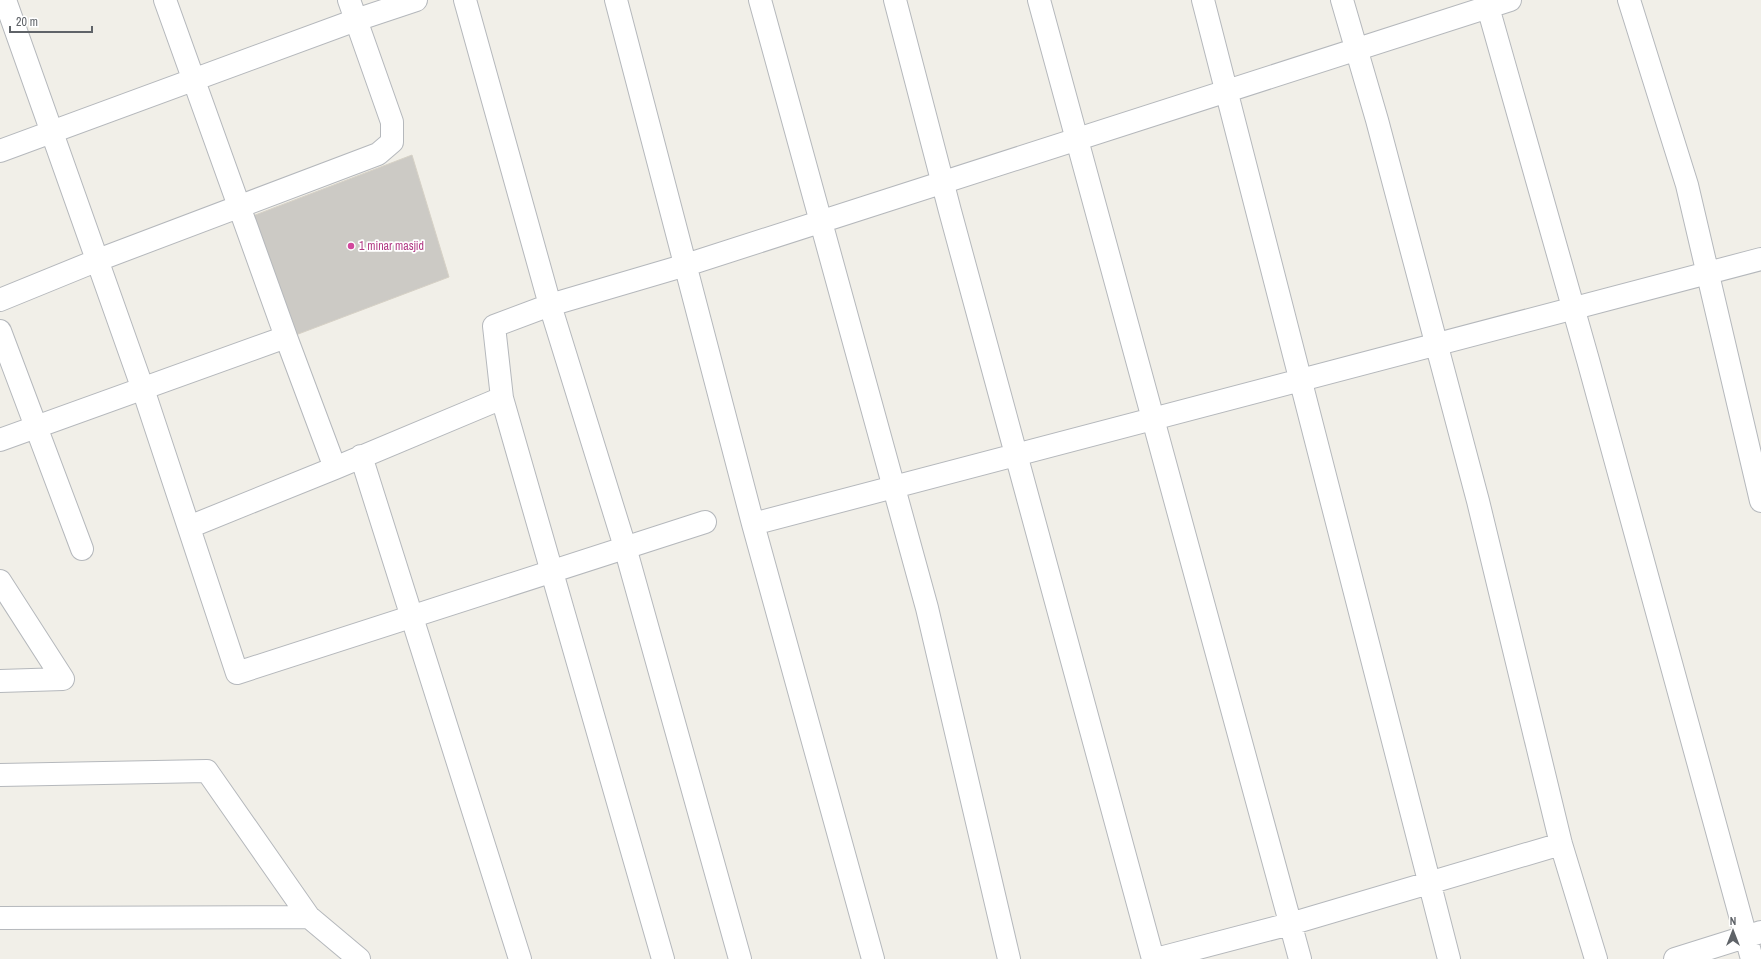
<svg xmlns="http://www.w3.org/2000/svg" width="1761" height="959" font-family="'Archivo Narrow',sans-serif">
  <rect width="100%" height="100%" fill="#f1efe8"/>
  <path fill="#cccac5" stroke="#d6d1c6" d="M412 155 449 277 293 336 250 217Z"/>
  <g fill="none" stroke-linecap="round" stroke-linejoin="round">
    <defs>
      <path id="minor" d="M5 0 145 395 237 673 705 522
        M465 0 550 305 625 547 740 959
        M616 0 753 524 873 959
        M760 0 927 608 1009 959
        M895 0 950 211 1153 959
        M1039 0 1300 959
        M1203 0 1449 959
        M1342 0 1377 120 1478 501 1561 844 1596 959
        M1486 0 1588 360 1752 959
        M1629 0 1687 185 1761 501
        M0 151 356 20 416 0
        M0 300 98 260 378 154 392 142V122L349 0
        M0 331 82 549
        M286 337 335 468
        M502 398 663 959
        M0 440 286 337 165 0
        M361 456 520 959
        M753 524 1761 259
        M189 527 335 468 502 398 494 326 550 305 686 265 1510 0
        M0 581 63 679 0 681
        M0 775 207 771 309 917 0 918
        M309 917 359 959
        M1156 959 1290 924 1561 844
        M1675 959 1761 932"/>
    </defs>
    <use href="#minor" stroke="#b5b8bc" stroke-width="24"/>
    <use href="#minor" stroke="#fff" stroke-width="22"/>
  </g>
  <circle fill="#d1479c" stroke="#fff" stroke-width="1.5" cx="351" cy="246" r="4"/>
  <g text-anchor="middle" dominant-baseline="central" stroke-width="3.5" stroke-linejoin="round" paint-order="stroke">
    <g font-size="12" fill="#b23c85" stroke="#fff" text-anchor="start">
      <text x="359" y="246">1 minar masjid</text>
    </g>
  </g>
  <g transform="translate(1733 931)" stroke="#ffffff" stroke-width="3" paint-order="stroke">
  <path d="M0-3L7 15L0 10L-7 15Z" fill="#5f6368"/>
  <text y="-6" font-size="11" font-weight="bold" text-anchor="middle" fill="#5f6368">N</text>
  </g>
  <path d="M10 26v6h82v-6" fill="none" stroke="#5f6368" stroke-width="2"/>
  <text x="16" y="26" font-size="12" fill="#5f6368" stroke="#ffffff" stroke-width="3" paint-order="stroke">20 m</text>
</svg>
